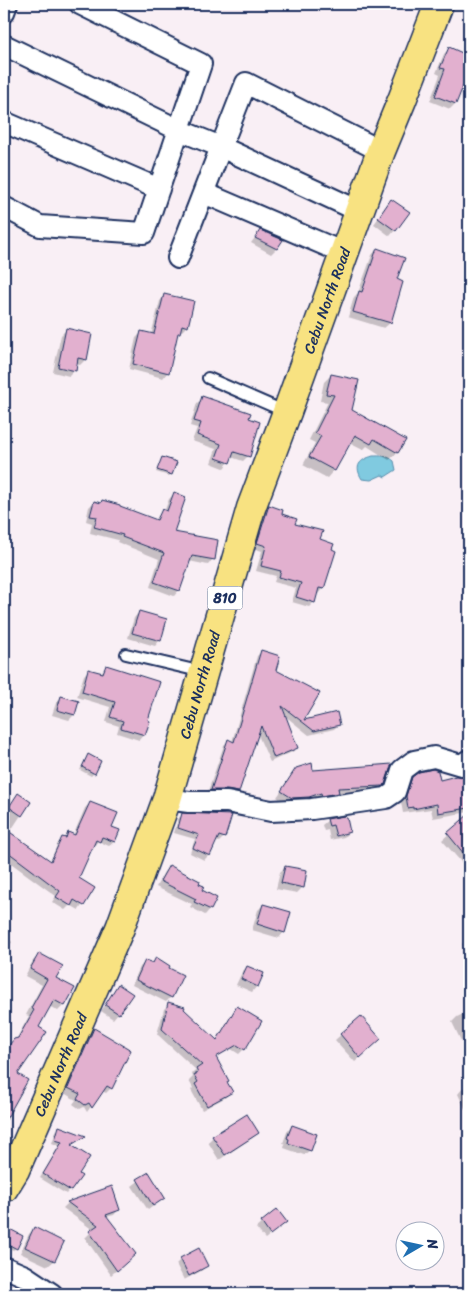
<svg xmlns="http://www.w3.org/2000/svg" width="473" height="1298" font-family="Sriracha,sans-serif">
  <rect width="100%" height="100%" fill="#f9eff5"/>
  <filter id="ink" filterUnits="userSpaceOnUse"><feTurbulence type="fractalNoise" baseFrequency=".02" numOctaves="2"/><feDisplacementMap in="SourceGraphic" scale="10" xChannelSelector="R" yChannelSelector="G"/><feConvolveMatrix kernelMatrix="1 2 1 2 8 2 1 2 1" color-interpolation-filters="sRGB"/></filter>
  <g filter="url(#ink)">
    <path fill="#80cae0" stroke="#588cac" d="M373 456C381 456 387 455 394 461L396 470 385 477 382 475 371 480 362 479C354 466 359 460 373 456Z"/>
    <path fill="#0003" d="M450 48 469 57V77L462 85 455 104 450 109 430 101 440 75 436 73 444 54Z
      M391 201 395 230 390 236 374 224Z
      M260 231 276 249 271 254 251 243Z
      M377 249 396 280 402 283 390 323 384 328 348 317 354 297 358 293 372 255Z
      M165 295 187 326 182 331 179 330 177 334 168 372 163 378 129 369 136 338 141 333 151 335 160 301Z
      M66 330 86 359 80 365 76 364 75 370 69 376 53 372 61 335Z
      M331 375 351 411 404 440 397 453 389 460 367 446 363 450 349 443 334 470 327 478 303 465 315 443 309 440 328 402 320 401 324 382Z
      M203 398 248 456 243 461 231 457 229 462 224 468 211 463 216 449 192 441 197 428 190 426 197 403Z
      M162 458 171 474 169 476 156 472Z
      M174 494 172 533 213 559 208 565 189 561 179 590 174 596 150 587 159 559 117 542 118 540 90 533 92 523 86 521 89 507 94 502 155 520 162 511 164 512 169 499Z
      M269 506 293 524 319 540 323 588 318 594 316 593 314 602 309 607 292 602 296 588 274 582 276 576 256 571 262 551 253 548 264 511Z
      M139 612 160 640 155 646 128 638 134 618Z
      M261 652 274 671 319 693 302 722 336 714 338 725 334 729 309 735 284 715 297 748 292 752 270 762 257 733 238 792 233 796 207 794 224 745 228 741 232 742 257 656Z
      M106 667 146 721 144 734 139 740 117 733 119 726 106 722 110 707 77 697 84 675 89 670 100 674Z
      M61 697 78 702 74 715 69 720 52 715 56 703Z
      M86 758 94 773 91 776 80 770Z
      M297 769 312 772 384 784 376 791 337 793 332 798 316 800V798L302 802 286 803 277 797Z
      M469 775V812L433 818 431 809 403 813 401 802 407 784 413 778 439 782 463 778Z
      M18 795 29 803 10 832 50 862 58 843 69 834 73 836 85 808 90 803 110 827 114 842 109 846 98 841 94 846 92 845 78 879 94 888 79 910 70 905 65 910 52 902 56 896 4 858V814Z
      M183 814 224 837 219 842 215 841 209 855 204 860 190 853 195 839 174 833 178 819Z
      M469 816V869L468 870 442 840Z
      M328 820 349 832 344 837 330 840 328 830 324 831 322 825Z
      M169 867 197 885 210 909 205 915 190 907 192 904 156 887 164 872Z
      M285 867 302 888 297 893 276 889 280 872Z
      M263 905 284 932 279 938 252 930 258 910Z
      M4 936 12 942 4 953Z
      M469 937V960L462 944Z
      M40 954 55 978 64 1005 58 1011 49 1006 37 1028 16 1075 26 1080 4 1120V1044L8 1046 16 1040 29 1016 26 1015 42 985 25 976 33 961Z
      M156 959 171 997 166 1002 132 985 140 967 146 961 151 964Z
      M247 967 257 986 252 992 236 985 242 972Z
      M119 986 118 1013 113 1019 101 1011Z
      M169 1004 183 1010 216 1041 233 1013 237 1008 244 1049 239 1054 231 1049 215 1058 231 1092 226 1097 202 1110 191 1090 193 1088 189 1081 193 1077 192 1074 196 1070 157 1034 164 1009Z
      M469 1011V1037L461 1041 452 1022 457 1017Z
      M361 1017 374 1045 355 1062 335 1040Z
      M94 1029 111 1088 106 1093 102 1091 87 1112 84 1107 80 1109 73 1104 76 1100 64 1093 89 1034Z
      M469 1086V1112L467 1113 458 1094 463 1088Z
      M292 1126 310 1150 304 1155 284 1148 285 1144 283 1143 287 1132Z
      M60 1128 70 1145 77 1174 80 1176 66 1194 40 1178 59 1146 52 1143 56 1131Z
      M258 1133 252 1138 219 1160 208 1142 213 1137Z
      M149 1173 164 1198 148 1210 132 1186Z
      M111 1188 119 1209 114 1215 106 1217 129 1259 111 1275 85 1238 93 1230 63 1208 68 1203Z
      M277 1211 286 1222 265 1239 256 1228Z
      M6 1229 16 1248 13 1250 4 1246V1231Z
      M34 1229 63 1242 54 1261 48 1266 20 1253 29 1234Z
      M181 1259 206 1266 201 1271 184 1280 176 1264Z
      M4 1282 13 1286 11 1290 19 1294H4Z
      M101 1287 111 1294H93Z"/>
    <path fill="#e2b0cf" stroke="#1b2f5e" d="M449 47 469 56V80L466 79 456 104 435 96 445 69 440 68Z
      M391 199 410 212 396 231 378 218Z
      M260 230 283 240 277 249 255 238Z
      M377 248 405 258 397 279 403 282 391 323 353 312 359 291 362 292Z
      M164 294 194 301 188 327 182 325 180 333H178L169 373 133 364 141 331 154 334Z
      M66 328 92 334 87 360 78 358 76 371 58 367Z
      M331 374 359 380 352 410 406 440 398 453 374 439 371 444 355 435 335 471 309 457 321 436 315 433 334 395 326 394Z
      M202 396 251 413 249 418 260 422 250 457 234 452 230 463 216 458 221 444 197 435 201 423 194 421Z
      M162 457 177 462 172 475 157 470Z
      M174 492 186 497 174 532 218 540 215 560 192 556 180 591 154 582 164 553 122 537 123 535 94 527 97 517 90 516 94 501 101 503 102 500 120 505V506L157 520 162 509 167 511Z
      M269 505 283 510 282 514 297 519 295 524 323 531 320 539 334 544 332 549 336 551 324 589 319 588 315 603 296 597 301 583 279 577 281 571 261 566 266 546 257 543Z
      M139 611 167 619 161 641 132 633Z
      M261 650 280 656 276 670 320 693 304 720 337 712 340 725 314 731 282 706 298 748 274 758 261 726 239 792 227 790H211L228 739 234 742Z
      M106 665 160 682 148 720 150 721 145 735 121 728 123 721 110 717 115 702 82 692 88 669 103 673Z
      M61 696 79 701 75 715 57 710Z
      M88 754 101 761 95 774 82 767Z
      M312 763 313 770 392 764 385 784 383 786 338 788 339 793 322 796 321 793 309 797 292 798 281 791 296 768Z
      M433 769 438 771 440 780 456 776 463 777 469 774V808L438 813 437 804 413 809V807L408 808 406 796 412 777 419 772Z
      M18 793 31 802 22 816 9 807Z
      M90 802 118 813 112 827 120 830 115 842 102 837 100 842 96 840 79 878 95 888 84 906 74 900 71 906 56 897 60 891 4 849V828L51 861 62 837 66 838 68 832 75 835Z
      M182 813 232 815 225 838 219 836 210 856 193 848 199 835 178 828Z
      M469 814V860L447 833Z
      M344 816 345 818H347L350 832 336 836 333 825 329 826 327 819Z
      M169 865 200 881 199 884 204 886 202 890 217 898 211 910 194 902 196 899 160 881Z
      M285 866 307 870 304 888 281 883Z
      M263 904 291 912 285 933 257 924Z
      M39 953 63 966 56 978 75 988 65 1006 54 1000 39 1027 47 1032 18 1074 28 1080 4 1123V1043L9 1045 14 1039 18 1038 34 1010 31 1008 47 979 30 969Z
      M156 957 170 966 169 968 183 975 172 998 136 980 145 960 153 963Z
      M247 966 264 973 258 987 241 979Z
      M118 984 133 994 119 1014 105 1005Z
      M168 1002 185 1007 184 1009 217 1040 237 1006 262 1021 245 1050 237 1045 216 1057 229 1081 227 1082 233 1092 207 1106 195 1084 198 1082 194 1075 198 1073 196 1069 202 1065 162 1029Z
      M361 1016 381 1039 360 1058 340 1034Z
      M94 1028 131 1050 112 1089 107 1086 92 1108 89 1103 85 1105 77 1099 80 1094 68 1088Z
      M247 1114 259 1133 225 1155 212 1136Z
      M292 1125 317 1134 311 1151 288 1143 289 1139 287 1138Z
      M59 1126 86 1136 71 1145 90 1157 79 1174 82 1176 71 1191 43 1174 62 1142 55 1140Z
      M149 1172 165 1198 153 1206 137 1179Z
      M112 1186 120 1210 106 1215 136 1254 117 1271 89 1231 98 1225 67 1202Z
      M277 1209 287 1222 270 1235 261 1222Z
      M4 1226 23 1236 17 1249 4 1242Z
      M34 1227 64 1242 55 1261 25 1247Z
      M199 1248 208 1266 189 1276 180 1258Z"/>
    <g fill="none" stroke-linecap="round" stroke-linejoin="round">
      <defs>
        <path id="lane" d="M208 378 286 412
          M126 654 203 672"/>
        <path id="street" d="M4 12 7 4
          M4 45 179 130 221 147 178 258
          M4 122 159 189
          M204 193 344 253
          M4 207 40 226 144 233 201 64 80 4
          M359 211 221 147 246 83 381 151
          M167 799 189 802H227L271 811 312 809 386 798 395 792 402 770 414 761 434 757 461 765 469 760
          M4 1267 25 1276 52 1294"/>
        <g id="highway">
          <path id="s1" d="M4 1188 15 1170 120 928 167 799 251 508 287 412 381 151 402 100 439 4"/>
        </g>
      </defs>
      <use href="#lane" stroke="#1b2f5e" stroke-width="14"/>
      <use href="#street" stroke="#1b2f5e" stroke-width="24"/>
      <use href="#highway" stroke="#1b2f5e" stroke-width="31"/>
      <use href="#lane" stroke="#fff" stroke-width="10"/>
      <use href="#street" stroke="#fff" stroke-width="20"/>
      <use href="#highway" stroke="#f8e281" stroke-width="28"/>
    </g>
  </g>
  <g text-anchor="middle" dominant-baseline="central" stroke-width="4" stroke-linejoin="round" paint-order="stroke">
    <rect fill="#fff" stroke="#5f6d8e" stroke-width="1" x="207.5" y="586.5" width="35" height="23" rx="4"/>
    <g font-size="14" font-weight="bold" fill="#1b2f5e">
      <text x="225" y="598">810</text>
    </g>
    <g font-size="15" fill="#1b2f5e" stroke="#fff">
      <text stroke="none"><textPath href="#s1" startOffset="946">Cebu North Road</textPath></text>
      <text stroke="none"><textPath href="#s1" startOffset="541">Cebu North Road</textPath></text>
      <text stroke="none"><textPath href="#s1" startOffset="136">Cebu North Road</textPath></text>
    </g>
  </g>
  <rect width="473" height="1298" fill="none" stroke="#fff" stroke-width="20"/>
  <rect x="10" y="10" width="453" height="1278" fill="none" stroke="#1b2f5e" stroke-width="2" filter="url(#ink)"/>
  <g transform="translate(420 1246) rotate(81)"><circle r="24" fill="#ffffff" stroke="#a4acbf"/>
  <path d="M0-4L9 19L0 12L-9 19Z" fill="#1f6fb2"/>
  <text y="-8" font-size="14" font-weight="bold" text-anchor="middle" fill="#1b2f5e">N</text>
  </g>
</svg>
